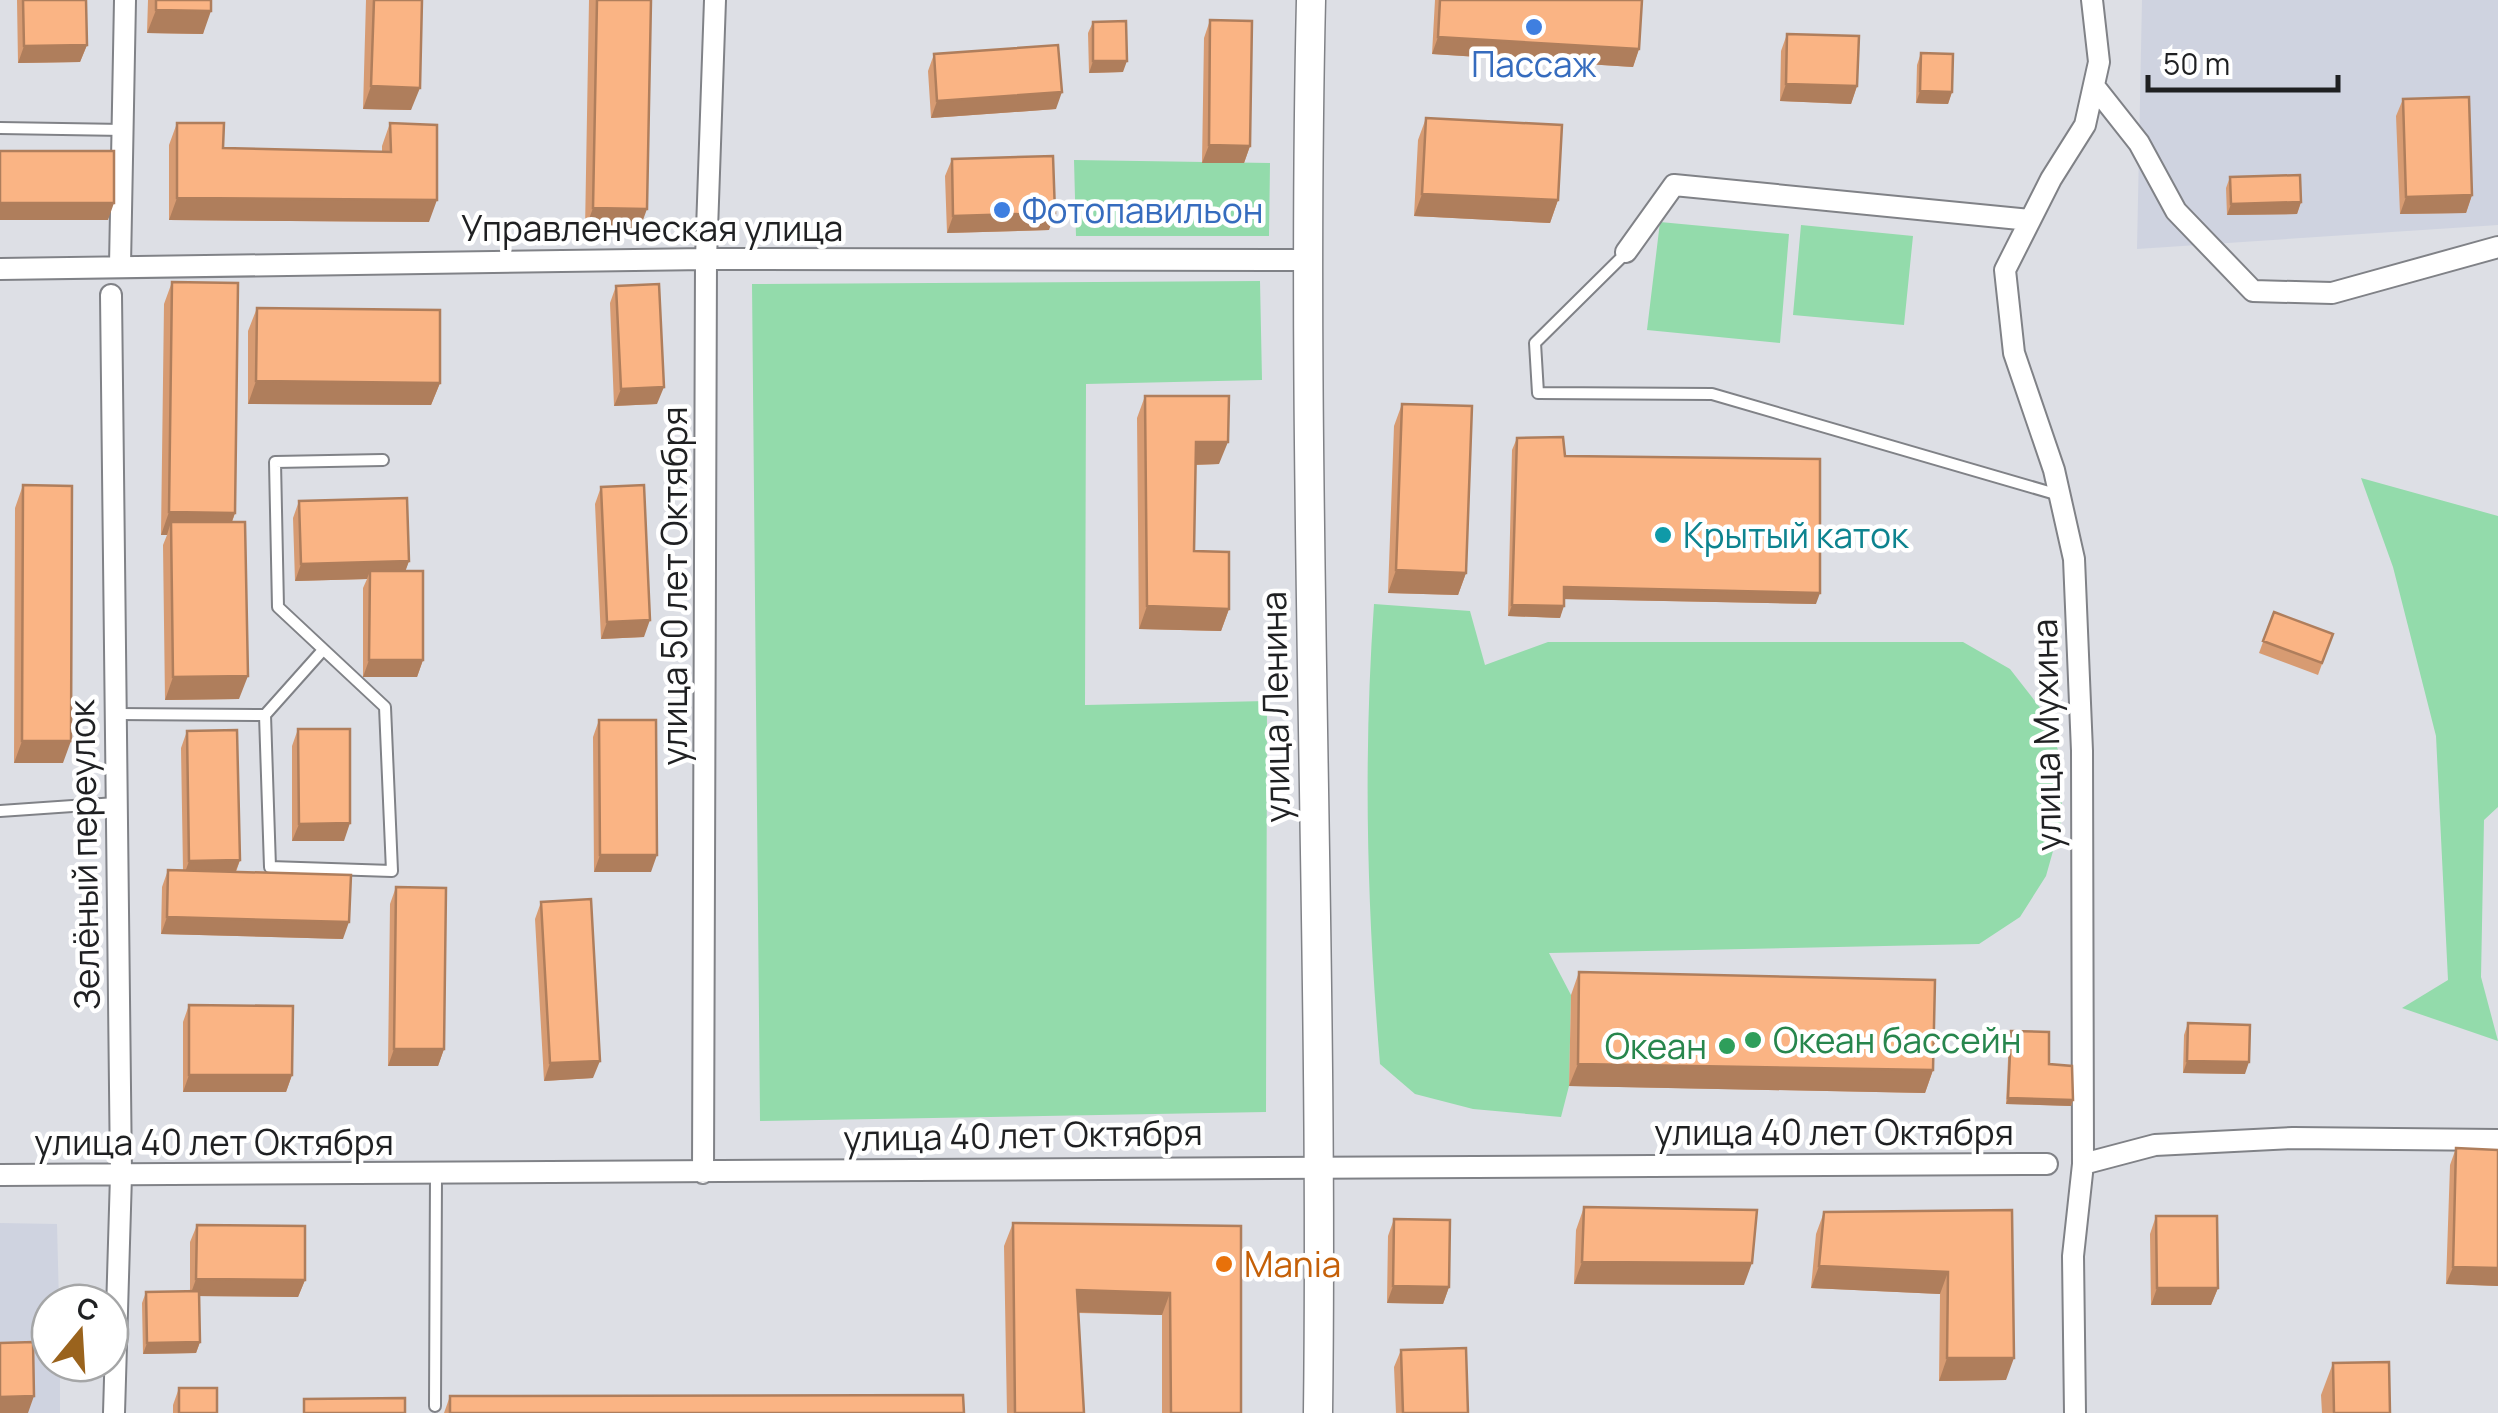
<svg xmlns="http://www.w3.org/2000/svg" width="2498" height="1413" font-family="Manrope,sans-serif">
  <rect width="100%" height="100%" fill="#dddfe5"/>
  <path fill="#cfd3e0" d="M2142 0H2498V225L2137 249Z
    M0 1223 57 1224 59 1303H50V1363H60V1413H0Z"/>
  <path fill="#93dbab" d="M1074 160 1270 163 1269 236H1076Z
    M1660 222 1789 234 1780 343 1647 330Z
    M1801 225 1913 236 1904 325 1793 315Z
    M1260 281 1262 380 1086 384 1085 705 1267 701 1266 1112 760 1121 752 284Z
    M2361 478 2498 516V807L2484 820 2481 977 2498 1041 2402 1008 2448 980 2436 736 2393 567Z
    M1374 604 1470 611 1485 665 1548 642H1963L2010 669 2045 714 2062 761V819L2046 876 2020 917 1979 944 1549 953 1571 995 1569 1086 1561 1117 1473 1109 1415 1094 1380 1064C1367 908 1363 761 1374 604Z"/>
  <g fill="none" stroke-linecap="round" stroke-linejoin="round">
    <defs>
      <path id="service" d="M0 128 124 130
        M1626 253 1535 343 1538 393 1712 394 2059 495
        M116 714 265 715 270 867 392 871 385 707 278 607 275 462 383 460
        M265 715 323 650
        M0 811 116 803
        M435 1406 436 1174"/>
      <path id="minor" d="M2094 86 2139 143 2176 211 2253 291 2332 293 2498 247
        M1626 252 1674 185 2030 220
        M120 265 125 0
        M0 269 706 259 1305 260
        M111 295 121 1175 114 1413
        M2083 1164 2155 1145 2293 1138 2498 1140
        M703 1173 706 259 715 0
        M0 1175C683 1174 1365 1163 2047 1164
        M2075 1413 2073 1256 2083 1164 2082 751 2074 559 2054 470 2014 353 2005 270 2051 179 2085 125 2099 62 2092 0"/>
      <path id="secondary" d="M1311 0C1300 471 1324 942 1318 1413"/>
    </defs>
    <use href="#service" stroke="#808287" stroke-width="14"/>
    <use href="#minor" stroke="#808287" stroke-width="24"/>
    <use href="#secondary" stroke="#808287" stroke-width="31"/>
    <use href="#service" stroke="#fff" stroke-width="10"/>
    <use href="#minor" stroke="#fff" stroke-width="20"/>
    <use href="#secondary" stroke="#fff" stroke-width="28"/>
  </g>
  <path fill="#d79b72" d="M17 0H86L87 45 80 62 18 63Z
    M148 0H211L203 34 147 33Z
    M366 0H422L411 110 363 109Z
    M589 0H651L639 231 585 230Z
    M1435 0H1642L1639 49 1633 67 1432 54Z
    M1210 20 1250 146 1244 163H1202L1204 38Z
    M1093 22 1123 72 1089 73 1088 33Z
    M1787 34 1857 86 1851 104 1780 101 1781 51Z
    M1921 53 1952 92 1948 104 1916 103 1917 65Z
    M934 54 1056 109 931 118 928 71Z
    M2403 99 2472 195 2466 213 2400 214 2396 116Z
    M1426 118 1558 200 1550 223 1414 216 1418 140Z
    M177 123 223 148 382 152V146L390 123 429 222 169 220V145Z
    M952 159 1049 230 947 233 945 176Z
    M2230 177 2301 202 2297 214 2227 215 2226 188Z
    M172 282 235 513 232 522 239 699 165 700 163 545 167 535H161L164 304Z
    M616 286 657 404 614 406 610 303Z
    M257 308 440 383 431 405 248 404V331Z
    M1145 396 1219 464 1195 465 1194 551 1229 609 1221 631 1139 629 1137 418Z
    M1402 404 1466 573 1458 595 1388 593 1394 426Z
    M1517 438 1565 456 1816 604 1564 599 1560 618 1508 616 1512 450Z
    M23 485 63 763H14L15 508Z
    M601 487 644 637 601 639 595 504Z
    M299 501 409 561 405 571 423 660 417 677H363V588L367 579 295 581 293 518Z
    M2274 612 2333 634 2318 675 2259 653Z
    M599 720 651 872H594L593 737Z
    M298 729 344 841H292V746Z
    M187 731 240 860 236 872 343 939 161 934 162 887 168 870H183L181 748Z
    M396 887 444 1049 438 1066H388L390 904Z
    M541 902 593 1078 544 1081 535 919Z
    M1579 972 1933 1070 1925 1093 1569 1086 1571 995Z
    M189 1005 292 1075 286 1092H183V1022Z
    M2188 1023 2245 1074 2183 1073 2184 1035Z
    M2011 1031 2049 1064 2073 1100 2071 1106 2006 1104 2009 1037Z
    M2456 1148 2498 1150V1286L2446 1284 2450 1165Z
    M1584 1207 1744 1285 1574 1284 1576 1230Z
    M2012 1210 2006 1380 1939 1381 1940 1294 1811 1288 1816 1234 1824 1212Z
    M2156 1216 2218 1288 2211 1305H2151L2150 1234Z
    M1394 1219 1449 1287 1443 1304 1387 1303 1388 1236Z
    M1013 1223 1241 1226V1413H1162V1315L1078 1313 1084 1413H1007L1004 1246Z
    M197 1225 305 1280 298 1297 199 1296 200 1342 196 1353 143 1354 142 1303 146 1292 190 1291V1242Z
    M1401 1350 1468 1413H1396L1394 1367Z
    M2333 1363 2390 1413H2322L2321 1395Z
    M179 1388 217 1413H173V1405Z
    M450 1396 964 1413H444Z"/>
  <path fill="#af7e5c" d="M156 10 211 11 203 34 147 33Z
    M1438 37 1639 49 1633 67 1432 54Z
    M87 45 80 62 18 63 24 46Z
    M1093 61H1127L1123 72 1089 73Z
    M1786 84 1857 86 1851 104 1780 101Z
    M371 86 420 88 411 110 363 109Z
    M1920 91 1952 92 1948 104 1916 103Z
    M1062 92 1056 109 931 118 937 101Z
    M1209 145 1250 146 1244 163H1202Z
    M1422 194 1558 200 1550 223 1414 216Z
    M2472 195 2466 213 2400 214 2406 197Z
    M177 198 437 200 429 222 169 220Z
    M2301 202 2297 214 2227 215 2231 204Z
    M0 203H114L108 220H0Z
    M593 208 647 209 639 231 585 230Z
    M1055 213 1049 230 947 233 953 216Z
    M256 381 440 383 431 405 248 404Z
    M664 387 657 404 614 406 621 389Z
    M1196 442H1228L1219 464 1188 465Z
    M169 512 235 513 227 535 171 522 167 535H161Z
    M409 561 403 578 370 571 367 579 295 581 301 564Z
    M1396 570 1466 573 1458 595 1388 593Z
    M1564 587 1820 593 1816 604 1560 599Z
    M1512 605 1564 606 1560 618 1508 616Z
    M1147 606 1229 609 1221 631 1139 629Z
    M650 620 644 637 601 639 607 622Z
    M369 660H423L417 677H363Z
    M248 676 239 699 165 700 173 677Z
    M22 741H71L63 763H14Z
    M350 823 344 841H292L299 824Z
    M600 855H657L651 872H594Z
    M240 860 233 878H183L189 861Z
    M167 917 349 922 343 939 161 934Z
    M394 1049H444L438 1066H388Z
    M600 1061 593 1078 544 1081 550 1063Z
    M2187 1061 2249 1062 2245 1074 2183 1073Z
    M1578 1064 1933 1070 1925 1093 1569 1086Z
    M189 1075H292L286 1092H183Z
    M2008 1098 2073 1100 2071 1106 2006 1104Z
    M1582 1262 1752 1263 1744 1285 1574 1284Z
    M1819 1266 1948 1272 1940 1294 1811 1288Z
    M2453 1267 2498 1268V1286L2446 1284Z
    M196 1279 305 1280 298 1297 190 1296Z
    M1393 1286 1449 1287 1443 1304 1387 1303Z
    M2157 1288H2218L2211 1305H2151Z
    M1077 1290 1170 1293 1162 1315 1069 1312Z
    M200 1342 196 1353 143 1354 147 1343Z
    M1947 1358H2014L2006 1380 1939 1381Z
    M34 1396 28 1413H0V1397Z"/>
  <path fill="#fab484" stroke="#af7e5c" stroke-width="2.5" d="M23 0H86L87 45 24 46Z
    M156 0H211V11L156 10Z
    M374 0H422L420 88 371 86Z
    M597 0H651L647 209 593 208Z
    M1440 0H1642L1639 49 1438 37Z
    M1210 20 1252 21 1250 146 1209 145Z
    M1126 21 1127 61H1093V22Z
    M1787 34 1859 36 1857 86 1786 84Z
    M1058 45 1062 92 937 101 934 54Z
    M1921 53 1953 54 1952 92 1920 91Z
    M2469 97 2472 195 2406 197 2403 99Z
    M1426 118 1562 125 1558 200 1422 194Z
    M177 123H224L223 148 391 152 390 123 437 125V200L177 198Z
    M0 151H114V203H0Z
    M1053 156 1055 213 953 216 952 159Z
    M2300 175 2301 202 2231 204 2230 177Z
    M172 282 238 283 235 513 169 512Z
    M659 284 664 387 621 389 616 286Z
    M257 308 440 310V383L256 381Z
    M1145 396H1229L1228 442H1196L1194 551 1229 552V609L1147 606Z
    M1402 404 1472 406 1466 573 1396 570Z
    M1563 437 1565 456 1820 459V593L1564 587V606L1512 605 1517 438Z
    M23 485 72 486 71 741H22Z
    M644 485 650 620 607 622 601 487Z
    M407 498 409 561 301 564 299 501Z
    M171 522H245L248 676 173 677Z
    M370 571H423V660H369Z
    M2274 612 2333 634 2322 663 2263 641Z
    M599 720H656L657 855H600Z
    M298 729H350V823L299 824Z
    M237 730 240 860 189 861 187 731Z
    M168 870 351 875 349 922 167 917Z
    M396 887 446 888 444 1049H394Z
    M591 899 600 1061 550 1063 541 902Z
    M1579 972 1935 980 1933 1070 1578 1064Z
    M189 1005 293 1006 292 1075H189Z
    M2188 1023 2250 1025 2249 1062 2187 1061Z
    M2011 1031 2049 1032V1064L2072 1066 2073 1100 2008 1098Z
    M2456 1148 2498 1150V1268L2453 1267Z
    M1584 1207 1757 1210 1752 1263 1582 1262Z
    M2012 1210 2014 1358H1947L1948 1272 1819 1266 1824 1212Z
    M2156 1216H2217L2218 1288H2157Z
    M1394 1219 1450 1220 1449 1287 1393 1286Z
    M1013 1223 1241 1226V1413H1171L1170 1293 1077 1290 1084 1413H1015Z
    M197 1225 305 1226V1280L196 1279Z
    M199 1291 200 1342 147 1343 146 1292Z
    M33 1342 34 1396 0 1397V1343Z
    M1466 1348 1468 1413H1403L1401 1350Z
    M2389 1362 2390 1413H2334L2333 1363Z
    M179 1388H217V1413H179Z
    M963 1395 964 1413H450V1396Z
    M405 1398V1413H304V1399Z"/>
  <g fill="#3f7fe0" stroke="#fff" stroke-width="4">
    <circle cx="1534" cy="27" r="10"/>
    <circle cx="1002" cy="210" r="10"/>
  </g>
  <circle fill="#0f9aa8" stroke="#fff" stroke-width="4" cx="1663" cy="535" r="10"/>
  <g fill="#2e9e5b" stroke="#fff" stroke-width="4">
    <circle cx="1753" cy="1040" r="10"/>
    <circle cx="1727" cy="1046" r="10"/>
  </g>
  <circle fill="#e8710a" stroke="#fff" stroke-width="4" cx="1224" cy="1264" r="10"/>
  <g text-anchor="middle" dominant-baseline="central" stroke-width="9" stroke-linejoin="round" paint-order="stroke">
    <g font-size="35" fill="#366cbe" stroke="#fff">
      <text x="1534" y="64">Пассаж</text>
      <text x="1022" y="210" text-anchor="start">Фотопавильон</text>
    </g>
    <g font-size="35" fill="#1f2022" stroke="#fff">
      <text x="652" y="228">Управленческая улица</text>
      <text transform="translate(674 586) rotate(-90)">улица 50 лет Октября</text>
      <text transform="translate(1275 707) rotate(-91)">улица Ленина</text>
      <text transform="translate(2046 735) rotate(-91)">улица Мухина</text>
      <text transform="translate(84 855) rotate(-91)">Зелёный переулок</text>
      <text x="1834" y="1132">улица 40 лет Октября</text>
      <text transform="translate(1023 1135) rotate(-1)">улица 40 лет Октября</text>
      <text x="214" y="1142">улица 40 лет Октября</text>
    </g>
    <g font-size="35" fill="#0d838f" stroke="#fff" text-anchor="start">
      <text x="1683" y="535">Крытый каток</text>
    </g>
    <g font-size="35" fill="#27864d" stroke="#fff" text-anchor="start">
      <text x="1773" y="1040">Океан бассейн</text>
      <text x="1707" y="1046" text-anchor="end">Океан</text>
    </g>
    <g font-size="35" fill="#c56008" stroke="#fff" text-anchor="start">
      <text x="1244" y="1264">Mania</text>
    </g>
  </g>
  <g transform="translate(80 1333) rotate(18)"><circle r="48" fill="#ffffff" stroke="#a5a6a7" stroke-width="2.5"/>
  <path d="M0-8L18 38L0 25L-18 38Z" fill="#9a631d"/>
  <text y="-15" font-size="28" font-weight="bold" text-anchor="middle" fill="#1f2022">С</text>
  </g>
  <path d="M2148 75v15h190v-15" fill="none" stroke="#1f2022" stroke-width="5"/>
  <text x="2163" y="75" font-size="30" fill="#1f2022" stroke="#ffffff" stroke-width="8" paint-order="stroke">50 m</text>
</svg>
